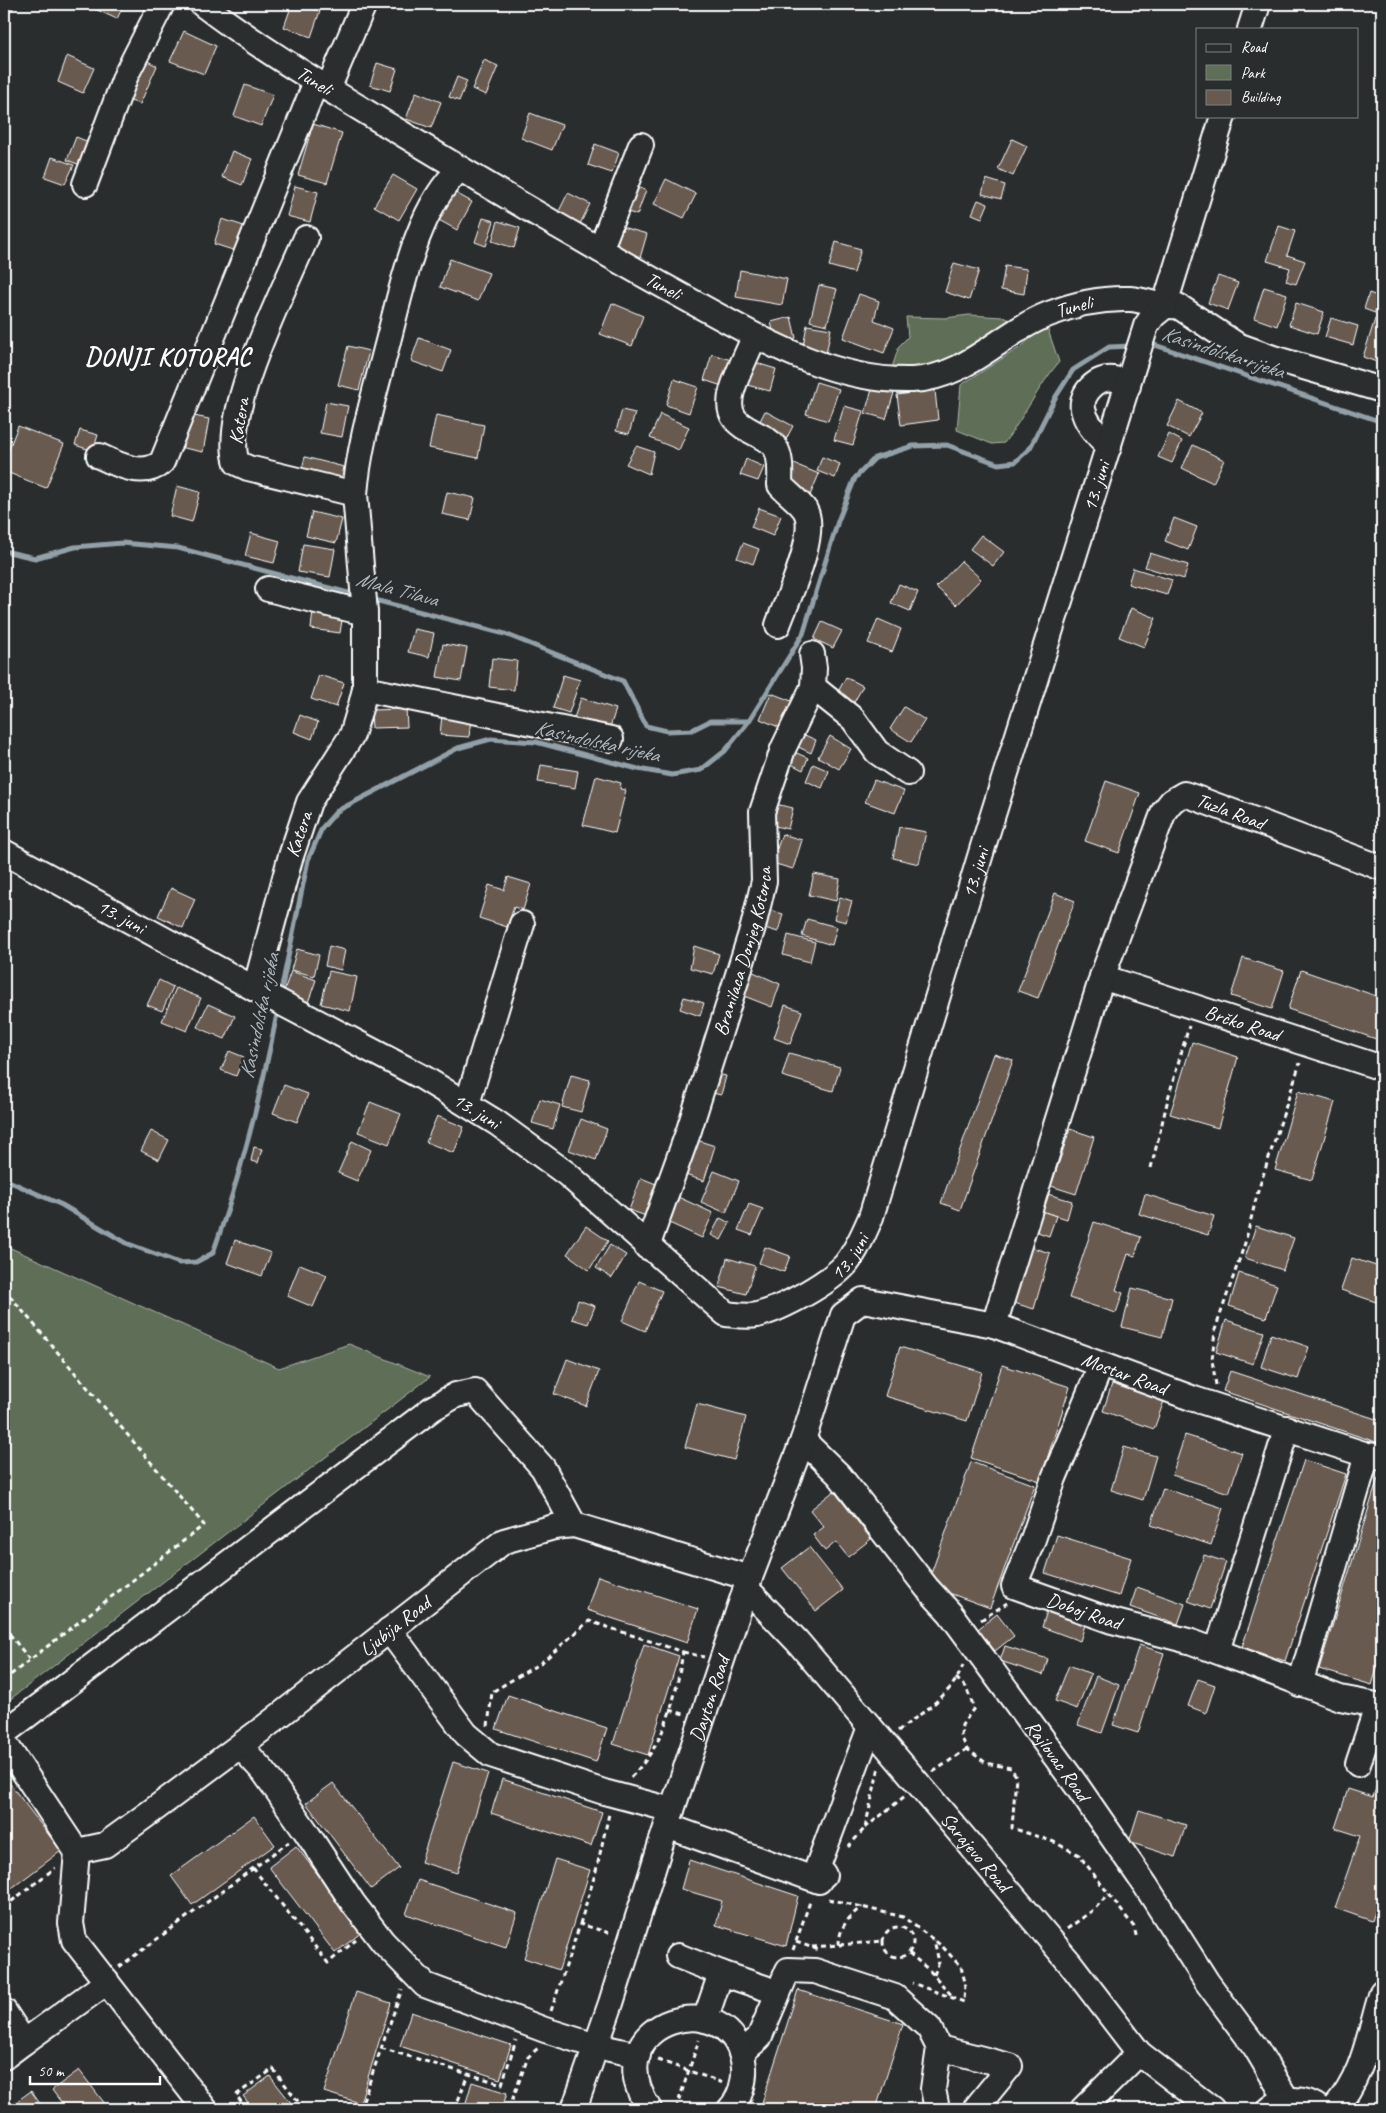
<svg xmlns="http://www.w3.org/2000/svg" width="1386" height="2113" font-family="Caveat,sans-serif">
  <rect width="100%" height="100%" fill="#2a2d2e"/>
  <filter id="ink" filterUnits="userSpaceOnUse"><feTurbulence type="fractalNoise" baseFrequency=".02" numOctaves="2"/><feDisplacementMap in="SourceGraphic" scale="10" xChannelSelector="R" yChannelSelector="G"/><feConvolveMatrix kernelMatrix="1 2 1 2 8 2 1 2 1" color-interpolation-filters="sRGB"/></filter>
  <g filter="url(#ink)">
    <path fill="#5e6e57" stroke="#aeb6ab" d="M969 315 1003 317 1012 321 950 368 890 374 899 346 908 337 906 317 945 318Z
      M1046 324 1059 362C1038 387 1024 417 1004 443L992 444 957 430 961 385 1022 346Z
      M4 1245 279 1368 349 1344 430 1377 4 1704Z"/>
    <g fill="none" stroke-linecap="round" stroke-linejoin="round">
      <path stroke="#92a0a8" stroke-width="5" d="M1148 345H1155L1382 422
        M4 551 35 558 75 547 122 543 178 548 356 595
        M371 599 505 634 623 681 646 726 667 731 692 730 710 721H749
        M280 996 308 860 322 828 337 811 458 748 491 739 536 742 638 769 672 775 701 770 725 751 749 721 803 634 838 521 855 478 875 458 913 446 947 445 998 464 1015 462 1030 448 1055 398 1073 370 1109 347 1132 346
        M4 1179 62 1205 126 1243 179 1263 196 1262 213 1253C241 1174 262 1091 278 1009"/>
    </g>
    <path fill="#685a4f" stroke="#fff" d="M4 4H15L12 10 4 7Z
      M98 4H124L117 19 95 9Z
      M292 4 320 11 311 37 284 27Z
      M308 4H323L322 8Z
      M184 31 216 46 204 74 170 61Z
      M67 56 94 68 83 93 58 82Z
      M140 57 157 66 140 104 124 99Z
      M484 60 498 66 486 95 472 89Z
      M377 63 397 69 390 91 370 85Z
      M457 77 467 81 459 101 449 97Z
      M245 85 273 95 261 126 234 116Z
      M416 92 441 102 431 128 406 119Z
      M530 113 562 125 552 150 521 138Z
      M313 124 342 133 327 183 298 175Z
      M76 137 94 144 86 167 67 160Z
      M1012 139 1027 146 1013 176 998 169Z
      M595 144 619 153 612 173 588 165Z
      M232 151 252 159 242 185 222 177Z
      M52 157 74 165 65 184 45 177Z
      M393 175 417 189 399 220 374 206Z
      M666 179 696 194 684 218 654 204Z
      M986 179 1005 185 1001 199 982 194Z
      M631 185 646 190 637 215 622 210Z
      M295 186 318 192 310 222 287 216Z
      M452 191 472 202 457 230 437 219Z
      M568 193 590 204 578 228 556 217Z
      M978 200 988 204 982 218 972 214Z
      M483 218 494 221 486 246 475 242Z
      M222 219 247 227 239 252 214 244Z
      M498 221 520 228 514 248 492 241Z
      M1279 226 1295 231 1287 255 1305 261 1296 284 1286 281 1290 268 1267 261Z
      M622 227 647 234 640 258 615 250Z
      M836 242 861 249 854 273 829 266Z
      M450 259 489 273 478 301 440 287Z
      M954 263 979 270 969 300 945 292Z
      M1005 266 1027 269 1024 294 1001 290Z
      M740 270 787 279 782 305 736 297Z
      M1218 276 1238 283 1228 310 1208 303Z
      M819 285 837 289 827 325 810 321Z
      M1264 287 1287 294 1277 326 1254 318Z
      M1369 293 1380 297 1375 313 1364 309Z
      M859 294 879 301 874 320 894 328 884 353 843 338Z
      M612 303 643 316 632 346 600 334Z
      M1296 303 1324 312 1317 334 1289 325Z
      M791 317 796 338 776 343 771 322Z
      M1331 318 1358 326 1353 345 1325 337Z
      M1375 319 1382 321V364L1363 357Z
      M807 325 831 329 826 354 802 351Z
      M419 338 451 350 443 372 411 361Z
      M348 346 369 351 359 390 338 385Z
      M712 354 731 360 722 386 704 380Z
      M753 362 776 369 770 391 747 385Z
      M674 379 698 387 689 413 666 405Z
      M816 382 839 389 828 421 806 414Z
      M873 386 894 393 886 419 865 413Z
      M935 390 938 420 901 425 897 395Z
      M1179 401 1202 413 1189 437 1167 426Z
      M326 402 348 406 342 437 320 433Z
      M844 406 863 411 853 445 834 440Z
      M622 410 635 413 629 434 616 431Z
      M765 411 793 426 783 445 755 431Z
      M184 414 209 419 203 452 179 447Z
      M660 414 689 427 679 450 650 438Z
      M436 415 484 425 478 458 429 448Z
      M18 426 64 444 46 488 4 471V461Z
      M80 430 98 435 93 451 75 445Z
      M1169 434 1182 441 1172 463 1158 457Z
      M1193 445 1224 460 1213 483 1182 468Z
      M636 446 654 452 649 474 626 464Z
      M305 457 344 467 340 485 300 476Z
      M822 457 840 464 835 478 817 471Z
      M746 459 764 467 758 481 740 475Z
      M792 463 819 474 809 498 782 486Z
      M177 486 200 492 192 522 170 516Z
      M447 492 475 498 470 520 442 514Z
      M759 508 781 516 773 536 751 527Z
      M312 512 342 519 336 543 306 536Z
      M1174 518 1197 527 1188 550 1165 541Z
      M251 533 280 541 274 563 245 556Z
      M981 535 1004 552 993 566 970 549Z
      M743 543 759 549 753 564 737 558Z
      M303 544 335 549 330 577 298 572Z
      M1150 553 1188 565 1184 579 1145 567Z
      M961 561 981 579 956 605 936 587Z
      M1133 568 1172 580 1167 595 1128 584Z
      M899 584 918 592 910 611 891 603Z
      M1131 608 1156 618 1144 647 1119 637Z
      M313 610 343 614 340 633 311 629Z
      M878 619 901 629 892 652 868 643Z
      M822 622 842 631 833 648 814 639Z
      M414 629 434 633 429 657 408 652Z
      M443 644 467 648 461 681 437 677Z
      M492 658 517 661 514 690 489 687Z
      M319 675 344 683 336 707 311 699Z
      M563 675 580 680 569 713 553 708Z
      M846 677 863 686 851 708 834 699Z
      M771 693 794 702 783 729 760 719Z
      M581 698 616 709 608 733 573 721Z
      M904 707 925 720 911 742 890 729Z
      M406 709 407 727 372 728 371 710Z
      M300 715 318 722 312 739 294 732Z
      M442 715 471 718 469 737 440 735Z
      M800 733 816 740 811 753 794 745Z
      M830 736 851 749 839 769 818 757Z
      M792 751 808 758 803 770 787 762Z
      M813 764 829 771 822 788 806 781Z
      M541 765 578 771 575 788 538 782Z
      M596 776 621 783 620 789 626 790 615 833 583 825Z
      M874 780 904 791 895 813 865 802Z
      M1106 781 1140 793 1119 853 1085 841Z
      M771 803 793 808 788 829 766 824Z
      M899 827 926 832 919 864 893 858Z
      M782 834 802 840 793 869 772 863Z
      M814 874 840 879 836 901 809 895Z
      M508 877 531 884 523 910 514 907 507 927 479 918 489 885 504 890Z
      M171 888 195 899 183 928 158 916Z
      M1055 893 1075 901 1038 998 1018 991Z
      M840 897 852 901 846 922 834 919Z
      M763 908 783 914 778 932 758 926Z
      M807 919 837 927 832 945 802 936Z
      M788 935 815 942 810 962 783 955Z
      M329 946 345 950 341 970 325 966Z
      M694 946 719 954 713 974 690 968Z
      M297 949 319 955 314 976 291 970Z
      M1243 958 1284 971 1272 1009 1231 996Z
      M1301 970 1382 998V1041L1288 1009Z
      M291 971 316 980 306 1008 281 999Z
      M329 971 357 977 350 1011 321 1004Z
      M751 971 780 984 772 1007 744 996Z
      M159 980 173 987 162 1011 147 1005Z
      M176 988 201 998 187 1031 162 1021Z
      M684 997 704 1003 700 1016 680 1009Z
      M208 1004 235 1016 225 1039 197 1027Z
      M785 1005 802 1011 790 1044 774 1038Z
      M1192 1042 1238 1057 1218 1128 1170 1114Z
      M229 1051 244 1057 236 1076 221 1070Z
      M789 1053 840 1067 833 1091 782 1076Z
      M994 1054 1013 1060 960 1210 941 1203Z
      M714 1073 726 1076 721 1095 708 1092Z
      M571 1075 590 1080 581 1112 562 1107Z
      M284 1085 308 1094 297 1122 273 1113Z
      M1298 1091 1335 1102 1312 1180 1275 1170Z
      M540 1099 560 1105 553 1129 532 1123Z
      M370 1102 401 1114 389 1144 358 1132Z
      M437 1116 464 1127 454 1153 426 1142Z
      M581 1119 607 1129 596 1160 569 1150Z
      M1070 1129 1094 1137 1076 1194 1051 1186Z
      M151 1131 169 1140 159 1160 141 1151Z
      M690 1138 715 1146 704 1181 679 1173Z
      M352 1141 371 1150 357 1181 338 1173Z
      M254 1147 262 1149 258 1163 251 1161Z
      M714 1171 739 1181 726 1213 701 1202Z
      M641 1178 661 1186 649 1217 629 1210Z
      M1044 1193 1072 1201 1067 1219 1039 1210Z
      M1145 1194 1214 1216 1208 1235 1139 1214Z
      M678 1197 713 1213 702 1238 667 1222Z
      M749 1204 763 1209 752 1235 738 1230Z
      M1039 1210 1056 1216 1049 1236 1032 1230Z
      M720 1218 730 1223 721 1240 711 1235Z
      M1094 1222 1141 1237 1135 1256 1128 1254 1116 1290 1123 1293 1116 1313 1069 1298Z
      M586 1226 608 1241 589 1270 567 1254Z
      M1256 1226 1294 1238 1283 1270 1245 1258Z
      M235 1240 271 1253 262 1276 227 1263Z
      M610 1245 626 1255 612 1278 596 1268Z
      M765 1247 790 1256 784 1272 759 1263Z
      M1030 1247 1050 1253 1034 1309 1014 1303Z
      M727 1258 755 1266 746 1294 719 1287Z
      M1352 1258 1382 1268V1292L1379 1303 1341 1290Z
      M300 1264 327 1275 313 1307 287 1296Z
      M1239 1273 1277 1285 1266 1318 1229 1306Z
      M639 1281 662 1291 645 1331 622 1321Z
      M1132 1288 1172 1298 1162 1337 1122 1327Z
      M578 1300 595 1306 588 1324 572 1319Z
      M1226 1320 1264 1332 1253 1364 1216 1352Z
      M1271 1334 1309 1347 1298 1379 1261 1367Z
      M900 1347 982 1372 967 1421 885 1396Z
      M567 1359 599 1371 586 1406 554 1394Z
      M1002 1365 1070 1387 1040 1481 971 1458Z
      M1230 1371 1382 1421 1379 1443 1223 1391Z
      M1112 1384 1164 1401 1154 1429 1103 1411Z
      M697 1404 746 1417 734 1460 685 1447Z
      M1185 1435 1242 1453 1229 1493 1172 1475Z
      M1124 1447 1156 1456 1143 1500 1111 1490Z
      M1304 1460 1346 1474 1285 1661 1242 1647Z
      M971 1462 1035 1485 990 1608 927 1585Z
      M1378 1478 1382 1479V1652L1372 1685 1319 1669Z
      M1163 1488 1223 1508 1211 1545 1151 1525Z
      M834 1491 871 1539 848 1557 836 1542 825 1551 813 1535 824 1527 810 1510Z
      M1057 1535 1131 1558 1119 1596 1045 1573Z
      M809 1547 843 1590 816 1611 782 1568Z
      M1204 1555 1226 1562 1210 1609 1188 1601Z
      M598 1576 698 1609 687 1643 587 1610Z
      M1137 1587 1185 1604 1178 1624 1130 1607Z
      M1047 1611 1085 1625 1080 1641 1042 1627Z
      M997 1614 1014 1636 995 1651 978 1629Z
      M644 1644 679 1656 648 1755 613 1744Z
      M1139 1645 1164 1653 1138 1733 1113 1725Z
      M1005 1646 1048 1659 1043 1675 1000 1661Z
      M1069 1665 1091 1674 1077 1709 1055 1701Z
      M1096 1676 1119 1685 1102 1733 1078 1725Z
      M1198 1679 1215 1685 1206 1713 1188 1706Z
      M508 1695 607 1728 596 1762 496 1729Z
      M453 1762 488 1773 457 1873 421 1862Z
      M1382 1770V1890L1372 1921 1335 1908 1360 1836 1335 1828 1348 1789 1373 1797Z
      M4 1776 61 1851 4 1894Z
      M502 1779 602 1812 591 1846 491 1813Z
      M333 1783 399 1868 371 1889 306 1803Z
      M1139 1810 1186 1825 1175 1857 1129 1842Z
      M254 1816 275 1845 192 1905 171 1876Z
      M296 1846 362 1932 335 1953 269 1867Z
      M555 1859 590 1870 559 1970 524 1958Z
      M689 1860 798 1896 786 1946 716 1925 722 1901 681 1889Z
      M418 1880 517 1913 506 1947 406 1914Z
      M798 1990 903 2024 876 2109H760Z
      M356 1992 391 2003 360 2103 324 2092Z
      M411 2012 511 2045 500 2079 400 2046Z
      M79 2070 109 2109H66L52 2090Z
      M270 2076 296 2109H253L243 2096Z
      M472 2082 507 2093 502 2109H464Z
      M31 2091 44 2109H6Z"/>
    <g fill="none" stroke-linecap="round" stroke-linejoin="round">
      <defs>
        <g id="minor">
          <path id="s1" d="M202 4C262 50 327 88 391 127 454 165 517 203 581 239 624 264 667 288 711 312 773 346 839 382 912 380 967 378 1000 333 1049 314 1074 304 1102 298 1130 299 1147 300 1159 308 1178 306L1237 345 1273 358 1382 390"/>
          <path d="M1250 29 1258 4"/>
          <path d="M328 89 364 4"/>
          <path d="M85 184 126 75 162 4"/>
          <path d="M306 238C285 288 220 414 237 463L248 468 355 494"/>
          <path d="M600 250 641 145"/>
          <path d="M1164 307 1223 116"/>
          <path d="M754 337C747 355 737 373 732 391 721 431 760 428 775 447 782 458 780 473 780 485 787 493 799 501 805 510 819 533 787 600 778 625"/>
          <path d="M1109 447C1099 436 1086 425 1083 409 1080 393 1098 376 1114 379 1119 379 1124 384 1128 386"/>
          <path d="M99 456C118 465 144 478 162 462L316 82"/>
          <path d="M268 589 365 613"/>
          <path d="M813 687 853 719 877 752 908 773"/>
          <path d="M365 689 611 739"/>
          <path id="s2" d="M4 852 255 989 422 1077 497 1123 567 1174 726 1314C736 1315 747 1317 757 1315 782 1309 829 1283 846 1264 857 1250 864 1233 871 1217L985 840 1146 326 1153 316 1164 307"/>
          <path id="s3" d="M1102 977 1382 1068"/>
          <path id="s4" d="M255 989 290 859 309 802 352 735 361 705 365 689V613L355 494C359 445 374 396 386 349 401 293 416 208 460 169"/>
          <path d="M467 1104 522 924"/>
          <path id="s5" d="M647 1247 689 1130 753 927 764 881 762 812 783 749 813 687 814 668 812 654"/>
          <path id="s6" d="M994 1325 1102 977 1164 811 1172 801 1184 794 1196 798 1382 868"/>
          <path id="s7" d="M1101 1365 1054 1478 1032 1542 1014 1586 1112 1621 1192 1642 1340 1698 1382 1706"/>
          <path id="s8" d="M803 1440 839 1475 927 1588 950 1613 1077 1786 1146 1886 1207 1982 1256 2048 1287 2100"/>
          <path id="s9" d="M746 1588 797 1641 883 1742 1070 1963 1139 2053 1212 2109"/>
          <path d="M389 1630 466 1734 491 1755 604 1792 672 1810"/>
          <path d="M1217 1651 1287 1428"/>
          <path d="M1300 1684 1367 1455"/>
          <path d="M4 1733 433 1408 456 1395 475 1391 543 1468 574 1525"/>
          <path d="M4 1742 77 1852 71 1923 74 1940 205 2109"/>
          <path d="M240 1746 264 1772 305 1830 353 1903 383 1942 425 1985 545 2030 596 2046 638 2055"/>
          <path d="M1358 1764 1377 1707"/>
          <path d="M667 1826 819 1881"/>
          <path id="s10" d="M77 1851 105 1845 156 1808 261 1730 504 1541 554 1527 574 1525 750 1578"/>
          <path d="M824 1875 818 1866 870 1727"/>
          <path d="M678 1956 721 1973"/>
          <path d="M4 2011 24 2042 4 2057"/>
          <path d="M705 2020 721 1973 765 1988"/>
          <path d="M24 2042 107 1982"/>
          <path d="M939 2048 1010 2066 975 2109"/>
          <path d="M741 2053 759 2038 788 1970 815 1971 895 1997 929 2028 939 2048 933 2089 937 2109"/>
          <path id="s11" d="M574 2109 611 2003 662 1840 746 1588 803 1440 843 1315 863 1300 994 1325 1194 1399 1367 1455 1382 1457"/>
          <path d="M649 2109C591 2018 736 1981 744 2067 745 2082 740 2098 730 2109"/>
          <path d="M1083 2109 1139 2053"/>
          <path d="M1270 2109C1284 2097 1305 2097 1320 2109"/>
          <path d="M1334 2109C1364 2077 1369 2033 1382 1992"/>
        </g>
      </defs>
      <use href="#minor" stroke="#fff" stroke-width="28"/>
      <path stroke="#fff" stroke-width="3" stroke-dasharray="5 4" stroke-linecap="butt" d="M1151 1168 1169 1095 1189 1026
        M4 1289 204 1525 4 1680
        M1216 1385 1212 1360 1215 1330 1245 1243 1258 1191 1300 1063
        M981 1620 1007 1603
        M4 1627 30 1660
        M683 1652 704 1657
        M956 1678 966 1687 974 1708 962 1725 961 1736 967 1749 986 1763 1011 1768 1016 1776 1012 1828 1054 1842 1079 1855 1134 1927 1137 1939
        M670 1710 684 1714
        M488 1726 492 1692 542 1662 589 1621 683 1652C675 1700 666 1743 630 1778
        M898 1731C922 1712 953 1695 963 1665
        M933 1772 967 1749
        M865 1828 905 1796
        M848 1847 865 1828 879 1767
        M253 1868 328 1963 356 1940
        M829 1899 903 1917 942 1946 961 1967 965 1982 964 2002 912 1983
        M4 1907 55 1868
        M580 1924 596 1871 609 1814
        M883 1942a15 15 0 1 1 30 0a15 15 0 1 1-30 0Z
        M1067 1929 1092 1911 1109 1894
        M796 1942 819 1950
        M839 1945 883 1941
        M812 1947 839 1945C839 1927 849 1917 862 1906
        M793 1950 811 1899
        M909 1953 930 1971 955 1999
        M119 1967 289 1842
        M934 1975 939 1962 934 1940
        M551 2011 580 1924 613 1934
        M381 2048 502 2084 516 2040
        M658 2060 723 2083
        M247 2109 236 2095 273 2069 304 2109
        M360 2109 402 1989
        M455 2109 468 2074
        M509 2109 528 2057 538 2048
        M676 2109 699 2040"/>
      <use href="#minor" stroke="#2a2d2e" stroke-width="24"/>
    </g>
  </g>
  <g text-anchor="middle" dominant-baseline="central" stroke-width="5" stroke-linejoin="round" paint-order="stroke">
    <g font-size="20" fill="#fff" stroke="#2a2d2e">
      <text stroke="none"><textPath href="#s1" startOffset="136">Tuneli</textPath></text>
      <text stroke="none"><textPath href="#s1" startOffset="541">Tuneli</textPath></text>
      <text stroke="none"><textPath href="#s1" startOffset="990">Tuneli</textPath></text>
      <text transform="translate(239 421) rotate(-81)">Katera</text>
      <text stroke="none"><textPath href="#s2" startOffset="1814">13. juni</textPath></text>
      <text stroke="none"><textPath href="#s6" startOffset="618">Tuzla Road</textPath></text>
      <text stroke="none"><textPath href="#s4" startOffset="161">Katera</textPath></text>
      <text stroke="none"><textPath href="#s2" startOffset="1409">13. juni</textPath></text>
      <text stroke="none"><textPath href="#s2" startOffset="134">13. juni</textPath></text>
      <text stroke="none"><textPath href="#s5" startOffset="311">Branilaca Donjeg Kotorca</textPath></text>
      <text stroke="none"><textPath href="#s3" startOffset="148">Brčko Road</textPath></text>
      <text stroke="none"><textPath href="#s2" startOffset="539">13. juni</textPath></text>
      <text stroke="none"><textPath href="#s2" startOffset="1004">13. juni</textPath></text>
      <text stroke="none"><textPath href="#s11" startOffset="1136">Mostar Road</textPath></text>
      <text stroke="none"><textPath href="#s7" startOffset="312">Doboj Road</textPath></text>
      <text stroke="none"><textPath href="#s10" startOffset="392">Ljubija Road</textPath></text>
      <text stroke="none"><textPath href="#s11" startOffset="432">Dayton Road</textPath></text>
      <text stroke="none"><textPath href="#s8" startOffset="410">Rajlovac Road</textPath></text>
      <text stroke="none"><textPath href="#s9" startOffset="350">Sarajevo Road</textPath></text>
    </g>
    <g font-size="21" font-style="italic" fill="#aeb8be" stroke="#2a2d2e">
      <text transform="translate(1223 352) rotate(18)">Kasindolska rijeka</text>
      <text transform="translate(397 589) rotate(15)">Mala Tilava</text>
      <text transform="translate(597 741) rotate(13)">Kasindolska rijeka</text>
      <text transform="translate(259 1016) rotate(-78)">Kasindolska rijeka</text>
    </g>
    <g font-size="25" font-weight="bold" letter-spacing="1" fill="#fff" stroke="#2a2d2e">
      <text x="168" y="357">DONJI KOTORAC</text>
    </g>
  </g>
  <rect width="1386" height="2113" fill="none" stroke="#2a2d2e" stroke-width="20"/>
  <rect x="10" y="10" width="1366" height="2093" fill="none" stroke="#fff" stroke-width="2" filter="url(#ink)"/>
  <rect x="1196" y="28" width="162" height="90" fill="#2a2d2e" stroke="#7f8182"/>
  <rect x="1206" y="44" width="25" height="8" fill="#2a2d2e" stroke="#7f8182"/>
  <text x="1241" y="52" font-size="15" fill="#ffffff">Road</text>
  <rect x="1206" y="65" width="25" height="15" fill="#5e6e57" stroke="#7f8182"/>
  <text x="1241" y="78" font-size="15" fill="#ffffff">Park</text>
  <rect x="1206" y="90" width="25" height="15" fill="#685a4f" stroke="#7f8182"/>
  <text x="1241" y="102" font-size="15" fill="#ffffff">Building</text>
  <path d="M30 2076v8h130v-8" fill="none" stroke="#ffffff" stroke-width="2.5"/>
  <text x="38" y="2076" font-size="15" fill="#ffffff" stroke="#2a2d2e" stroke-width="4" paint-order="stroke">50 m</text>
</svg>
